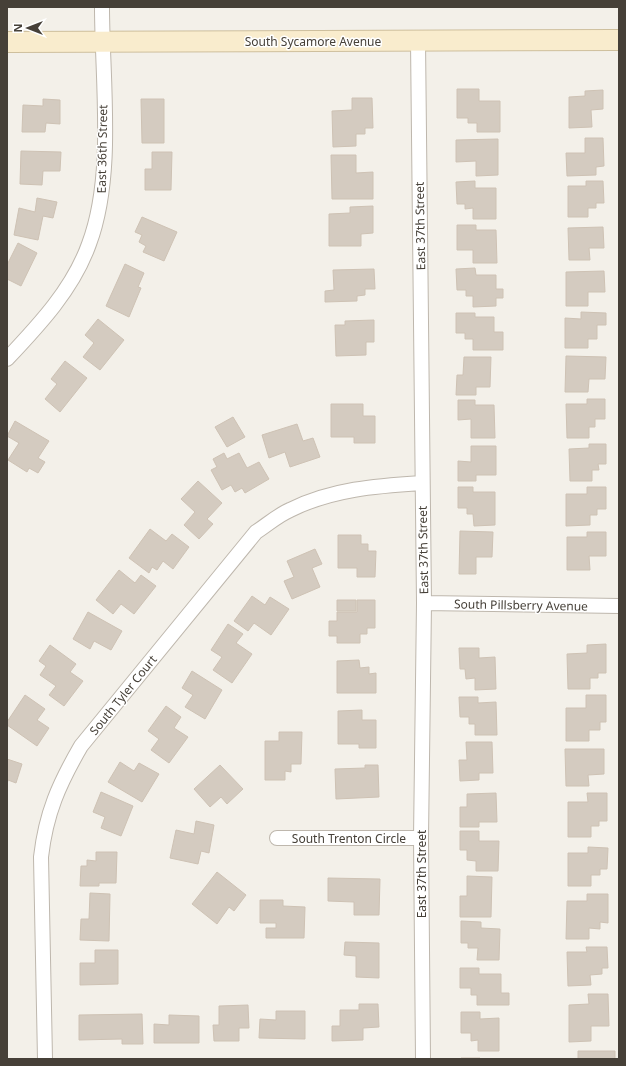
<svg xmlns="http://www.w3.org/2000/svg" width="626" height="1066" font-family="'Noto Sans',sans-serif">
  <rect width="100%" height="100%" fill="#f3f0e9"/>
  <path fill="#d4cbc0" stroke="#cec2b4" d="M457 89H479V101H500V132H477V123H468V118H457Z
    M603 90V109L591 110 592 127 569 128V97L585 96V91Z
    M352 98H372L373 128H365V134H356V146L333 147 332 111 352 110Z
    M43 99 60 100V124L46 123 45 132H22L23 105 43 106Z
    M141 99H164V143H142Z
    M585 138H603L604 166 596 167V175L567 176 566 153H585Z
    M498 139V175L476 176V161L456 162V140Z
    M21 151 61 152 60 171H43L42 185 20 184Z
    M152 152H172L171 190H145V169H152Z
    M331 155H356V173L373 172V199H332Z
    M475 181V188H496V219H473V208L465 209V204H457L456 182Z
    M586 181H603L604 203H596V208H588V217H568V186H586Z
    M37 198 57 202 53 218 43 216 38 240 14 235 19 208 35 212Z
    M373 206V233L361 234V246H329V214L350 213V207Z
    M142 217 177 232 164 261 143 252 146 246 139 242 142 235 135 232Z
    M457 225H476V230H496L497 263H473V250H457Z
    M603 227 604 248H589L590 260H569L568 228Z
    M18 243 37 253 21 286 7 279V265Z
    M125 264 144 273 138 287 141 288 129 317 106 306Z
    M475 268 476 275H496V289H503V298H496V306L473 307V296H466V290H457L456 269Z
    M374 269 375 289H365V295L357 296V301L325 302V291L334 290 333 270Z
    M604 271 605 292H588V306H566V272Z
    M581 312 606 313V325H597V339H588V348H565V318L581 319Z
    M456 313H475V317H494V332H503V350H473V339H465V333H456Z
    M98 319 124 340 100 370 83 357 94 343 85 335Z
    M374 320V342H366V355L336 356 335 325H345V321Z
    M566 356 606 357 605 379H589L588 392H565Z
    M464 357H491L490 387H476V395H456L457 375H463Z
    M65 361 87 378 60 412 45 399 57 384 51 379Z
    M587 399H605V419H595V427H589V438H567L566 404H587Z
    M458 400H475V405H494L495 438H471V419L458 420Z
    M331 404H363V416H375V443H354V437H331Z
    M233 417 245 437 227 447 215 427Z
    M15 421 49 441 38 458 45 462 38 473 29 468 27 472 8 460 19 443 7 436Z
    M297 424 303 441 313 438 320 457 290 467 285 452 269 458 262 435Z
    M589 444H606V464H598L599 470H592V481H570L569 449 589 448Z
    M471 446H496V475H476V481H458V461L471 462Z
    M224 453 227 459 239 453 247 468 259 462 269 479 245 493 242 488 235 492 231 485 222 490 211 470 217 467 213 459Z
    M198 481 222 503 207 519 213 524 199 539 184 525 195 512 181 499Z
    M458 487H473V492H495V525L474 526 473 514H467V508H458Z
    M587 487H606V509H597V515H590V525L566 526V494H587Z
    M150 529 166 541 172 534 189 547 173 569 163 561 157 570 152 567 149 573 129 558Z
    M460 531 493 532 492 557H476V574H459Z
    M587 532H606V556H589L590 570H567V537H587Z
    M338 535H361V544H368V551H376L375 577H357V568H338Z
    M315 549 322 564 312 568 320 587 292 599 284 581 294 577 287 561Z
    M119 570 135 583 141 575 156 586 134 614 121 604 113 614 96 600Z
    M252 596 265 605 270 597 289 609 271 635 254 623 248 631 234 621Z
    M337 600H356V611H337Z
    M357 600H375V628H367V634H360V643H337V636H329V621H337V612H357Z
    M88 612 122 631 111 650 94 641 90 649 73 639Z
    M228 624 243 634 236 643 252 654 232 683 213 670 222 657 211 650Z
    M606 644V673H598V678H590V689H568L567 654 587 653V645Z
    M50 645 76 664 70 672 83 681 64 706 49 695 56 686 40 675 46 666 39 661Z
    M459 648H479V658L495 657 496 689 475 690V678L466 679 465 669H460Z
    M359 660 360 668 369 667V674L376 673V693H337V661Z
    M192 671 222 690 205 719 185 707 193 695 182 688Z
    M25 695 45 709 37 720 49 728 37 746 7 725V722Z
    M586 695H606V722H600V730H589V741H566V708H586Z
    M459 697H478V703L496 702 497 735H475V724H469V717H460Z
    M166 706 181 717 174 728 188 737 169 763 151 750 159 739 148 731Z
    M362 710V720H376V748H359V744H338V711Z
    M279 732H302L301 764H291V772L285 771V780H265V741H279Z
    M466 742H492L493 773H479V780L460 781 459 760H467Z
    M565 749H604V774L588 775 589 786H566Z
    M7 759 22 764 16 783 8 780 7 785Z
    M120 762 134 771 139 763 159 774 142 802 108 782Z
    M220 765 243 789 227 804 221 797 210 807 194 789Z
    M365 765H378L379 797 336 799 335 769 365 768Z
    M101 792 133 806 121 836 101 828 105 817 93 812Z
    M496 793 497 822H479V827H460V807H467V794Z
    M587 793H607V821H599V826H591V837H568V802H588Z
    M196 821 214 825 209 853 201 851 198 864 170 858 176 830 194 834Z
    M460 831H479V841H499L498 871H476V861L467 860V850H460Z
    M588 847 608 848 607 869H600V875H591V886H568V853H588Z
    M96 852H117L116 883H99V886H80L81 866H87V860L96 861Z
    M217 872 246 895 234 911 229 907 217 924 192 904Z
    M467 876 492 877 491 917H460V896H467Z
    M328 878 380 879 379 915H354V902L328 901Z
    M90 893 110 894 109 941 80 940 81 919H89Z
    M587 894H608V923L600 922V929L589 928V939H566L567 901H587Z
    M260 900H283V906L305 907 304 938H266V928H276V923H260Z
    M461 921 481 922V928L500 929 499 960H477L478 948H468V943H461Z
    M345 942 379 943V978L356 977V956L344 955Z
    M586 947H607L608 968H602V974L590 975 591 985 568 986 567 952H587Z
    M95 950H118V984L80 985V963H95Z
    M460 968H479V974H501V993H509V1005H477V995H471V988H460Z
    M588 994H608L609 1026H591V1041L569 1042V1005L589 1004Z
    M359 1004H378L379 1027 363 1028V1040L332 1041V1026H340V1010H359Z
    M248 1005 249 1028H239V1041H214L213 1025H219V1006Z
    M276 1011H305V1039L259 1038 260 1019 276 1020Z
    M461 1012H480V1019L499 1018V1051H478V1040L471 1041V1033H461Z
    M142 1014 143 1044H122V1039L79 1040V1015Z
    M169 1015 199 1016V1043H154V1024L169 1025Z
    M578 1051H615V1059H578Z
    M461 1058H480V1059H461Z"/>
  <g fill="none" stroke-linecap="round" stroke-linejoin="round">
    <defs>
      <path id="minor" d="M418 41 424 603 421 838 423 1059
        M7 359C39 325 73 289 89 244 115 175 102 81 102 7
        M424 603 619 606
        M277 838H421
        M45 1059 41 857C46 813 59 784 81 746L256 532C267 525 278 515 290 510 332 489 376 486 422 483"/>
      <path id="secondary" d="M7 42 619 40"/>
    </defs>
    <use href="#minor" stroke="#beb7ad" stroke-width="16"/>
    <use href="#secondary" stroke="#cebf9d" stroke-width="22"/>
    <use href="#minor" stroke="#fff" stroke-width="14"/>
    <use href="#secondary" stroke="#f9eccd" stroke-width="20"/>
  </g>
  <g text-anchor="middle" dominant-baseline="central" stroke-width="3" stroke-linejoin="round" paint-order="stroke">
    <g font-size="12" fill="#464038" stroke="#fff">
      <text x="313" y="41">South Sycamore Avenue</text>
      <text transform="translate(102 149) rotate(-89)">East 36th Street</text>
      <text transform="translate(420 226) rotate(-91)">East 37th Street</text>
      <text transform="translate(423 550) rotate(-91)">East 37th Street</text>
      <text transform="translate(521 605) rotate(1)">South Pillsberry Avenue</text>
      <text transform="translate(123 695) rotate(-51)">South Tyler Court</text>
      <text x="349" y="838">South Trenton Circle</text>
      <text transform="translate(421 874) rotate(-90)">East 37th Street</text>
    </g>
  </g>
  <rect width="626" height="1066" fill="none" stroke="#464038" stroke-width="16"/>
  <g transform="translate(28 28) rotate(270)" stroke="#ffffff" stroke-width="3" paint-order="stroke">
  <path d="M0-3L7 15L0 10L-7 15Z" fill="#464038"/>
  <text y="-6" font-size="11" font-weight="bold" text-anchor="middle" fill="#464038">N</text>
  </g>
</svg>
